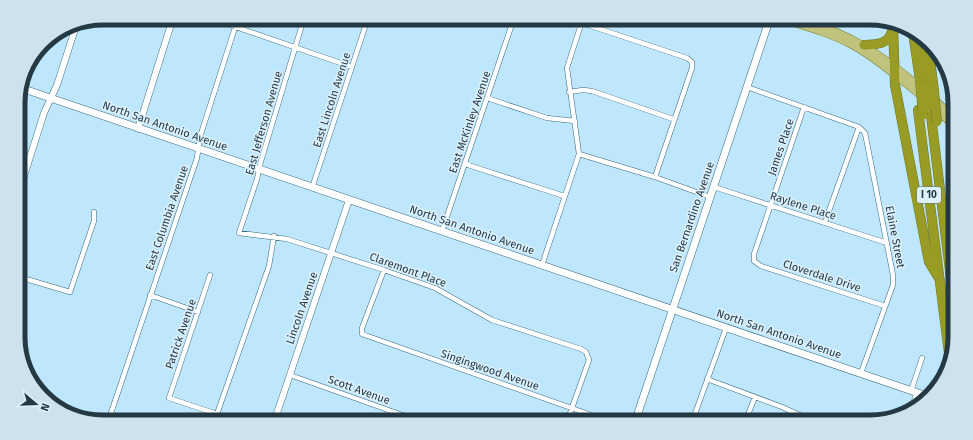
<svg xmlns="http://www.w3.org/2000/svg" width="973" height="440" font-family="'Fira Sans',sans-serif">
  <rect width="100%" height="100%" fill="#bee7fd"/>
  <g fill="none" stroke-linecap="round" stroke-linejoin="round">
    <defs>
      <path id="minor" d="M210 18 352 67
        M304 18 261 161 257 179 239 233 287 239 384 270 435 288 492 320 581 349 586 352 589 360 567 422
        M582 23 687 58 692 62V68L655 177
        M747 87 859 127 865 133 893 275V285L861 373
        M569 92 583 90 592 91 673 119
        M487 98 547 118 575 121
        M804 107 754 254V261L761 266 885 306
        M579 154 655 177 710 197
        M465 164 564 196
        M714 187 887 243
        M312 188 368 18
        M825 222 859 127
        M442 231 514 18
        M542 265 579 154 567 68 583 18
        M384 270 362 328V334L611 422
        M210 275 169 398 217 414 269 266 274 236
        M19 277 70 292 94 221V212
        M150 295 198 312
        M290 375 422 422
        M707 379 782 407 815 422
        M911 391 922 358
        M911 410 917 392
        M108 422 197 158 200 137 238 18
        M692 422 726 328
        M745 422 755 397"/>
      <path id="tertiary" d="M138 129 173 18
        M18 195 44 113 57 85 77 23
        M274 422 349 200"/>
      <path id="secondary" d="M21 88 927 396
        M635 422 770 18"/>
      <path id="primary" d="M779 18C804 26 831 33 854 46 879 60 901 80 924 98
        M799 18C852 35 880 53 922 89
        M933 98 954 118
        M935 108 954 126
        M947 110 953 102 954 96"/>
      <path id="motorway" d="M893 23 895 85 929 262 940 280
        M913 33 920 80
        M921 38 927 86
        M928 44 934 91
        M864 45C877 44 888 45 892 31
        M918 110 950 361
        M931 116 955 312"/>
    </defs>
    <use href="#minor" stroke="#386980" stroke-width="5.5"/>
    <use href="#tertiary" stroke="#386980" stroke-width="7"/>
    <use href="#secondary" stroke="#386980" stroke-width="8"/>
    <use href="#primary" stroke="#6f792f" stroke-width="8"/>
    <use href="#motorway" stroke="#6f792f" stroke-width="10"/>
    <use href="#minor" stroke="#fff" stroke-width="4.5"/>
    <use href="#tertiary" stroke="#fff" stroke-width="6"/>
    <use href="#secondary" stroke="#fff" stroke-width="7"/>
    <use href="#primary" stroke="#c1c37c" stroke-width="7"/>
    <use href="#motorway" stroke="#989b24" stroke-width="9"/>
    <defs>
      <path id="motorway-bridge" d="M920 80 923 115
        M927 86 929 107
        M934 91 937 122"/>
    </defs>
    <use href="#motorway-bridge" stroke="#6f792f" stroke-width="10" stroke-linecap="butt"/>
    <use href="#motorway-bridge" stroke="#989b24" stroke-width="9"/>
  </g>
  <g text-anchor="middle" dominant-baseline="central" stroke-width="3" stroke-linejoin="round" paint-order="stroke">
    <rect fill="#ddf1fc" stroke="#5c707a" stroke-width="1" x="917" y="187" width="24" height="16" rx="3"/>
    <g font-size="10" font-weight="bold" fill="#243943">
      <text x="929" y="195">I 10</text>
    </g>
    <g font-size="11" fill="#243943" stroke="#ddf1fc">
      <text transform="translate(332 100) rotate(-72)">East Lincoln Avenue</text>
      <text transform="translate(470 122) rotate(-71)">East McKinley Avenue</text>
      <text transform="translate(264 123) rotate(-74)">East Jefferson Avenue</text>
      <text transform="translate(165 126) rotate(19)">North San Antonio Avenue</text>
      <text transform="translate(781 147) rotate(-71)">James Place</text>
      <text transform="translate(803 206) rotate(18)">Raylene Place</text>
      <text transform="translate(692 217) rotate(-71)">San Bernardino Avenue</text>
      <text transform="translate(167 218) rotate(-71)">East Columbia Avenue</text>
      <text transform="translate(472 230) rotate(19)">North San Antonio Avenue</text>
      <text transform="translate(895 237) rotate(79)">Elaine Street</text>
      <text transform="translate(408 270) rotate(20)">Claremont Place</text>
      <text transform="translate(822 276) rotate(18)">Cloverdale Drive</text>
      <text transform="translate(302 308) rotate(-71)">Lincoln Avenue</text>
      <text transform="translate(181 334) rotate(-71)">Patrick Avenue</text>
      <text transform="translate(779 334) rotate(19)">North San Antonio Avenue</text>
      <text transform="translate(490 370) rotate(19)">Singingwood Avenue</text>
      <text transform="translate(359 390) rotate(20)">Scott Avenue</text>
    </g>
  </g>
  <path d="M0 0H973V440H0ZM103 25H870A78 78 0 0 1 948 103V337A78 78 0 0 1 870 415H103A78 78 0 0 1 25 337V103A78 78 0 0 1 103 25Z" fill="#cee2ed" fill-rule="evenodd"/>
  <path fill="none" stroke="#243943" stroke-width="5" d="M103 25H870A78 78 0 0 1 948 103V337A78 78 0 0 1 870 415H103A78 78 0 0 1 25 337V103A78 78 0 0 1 103 25Z"/>
  <g transform="translate(36 404) rotate(109)" stroke="#ddf1fc" stroke-width="3" paint-order="stroke">
  <path d="M0-3L7 15L0 10L-7 15Z" fill="#243943"/>
  <text y="-6" font-size="11" font-weight="bold" text-anchor="middle" fill="#243943">N</text>
  </g>
</svg>
